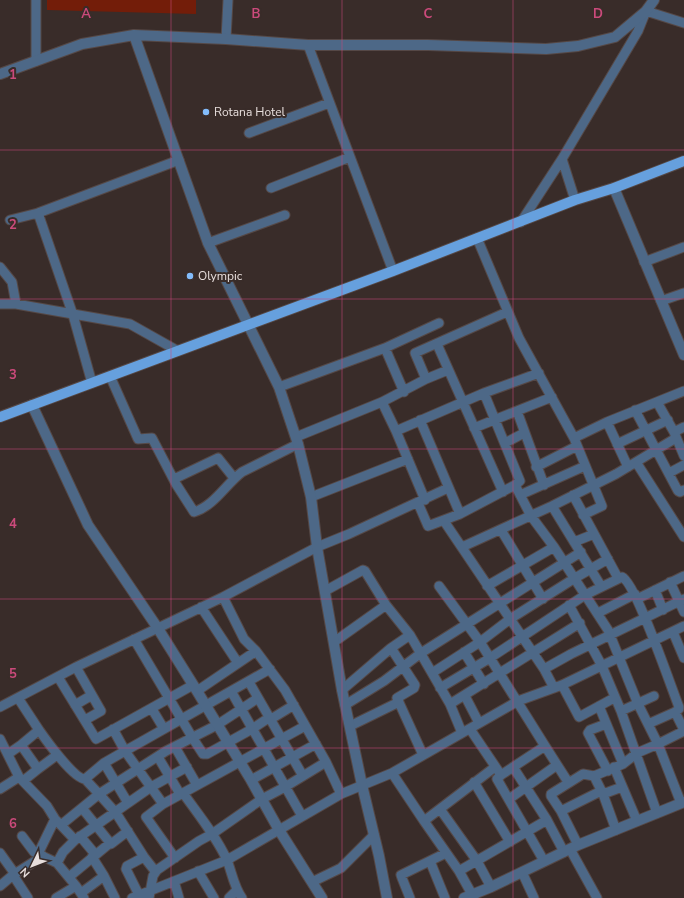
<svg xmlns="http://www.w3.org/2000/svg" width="684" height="898" font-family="'Nunito Sans',sans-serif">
  <rect width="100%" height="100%" fill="#392c29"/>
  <path fill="#731d09" d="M47 0H196V14L47 10Z"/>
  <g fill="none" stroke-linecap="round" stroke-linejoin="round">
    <defs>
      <path id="minor" d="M226 39 228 0
        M308 45 393 271
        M36 61V0
        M249 133 329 103
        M562 159 575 200
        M271 188 350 157
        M38 213 73 315 92 383
        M10 220 38 213 179 160
        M521 222 562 159 638 31 646 11 684 23
        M477 238 519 338 574 438 602 506 583 515
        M208 243 285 215
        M644 262 684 247
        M0 267 12 282 16 304
        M661 301 684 293
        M0 304H16L130 324 178 351
        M437 344 503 492
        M110 376 138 439 152 438 176 484 194 512C214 506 226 484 242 472L298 444
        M426 379 415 353 507 312
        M279 387 385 348
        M404 392 385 348 439 323
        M382 402 396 431
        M657 402 674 432 684 456
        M635 410 678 491 680 492 684 490
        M517 411 544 485
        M607 422 628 467
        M474 428 552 397
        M674 432 684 427
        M296 437 382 402 426 379 448 370
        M574 438 607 422 684 391
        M505 443 524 433
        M617 444 668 420
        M636 462 684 537
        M536 467 577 446
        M669 473 684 465
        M174 479 218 458 234 478
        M515 485 531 516 554 547 608 630 638 704 658 744 681 803
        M520 495 585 466
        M573 495 618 578
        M311 497 408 459
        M425 500 396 431 484 393 539 373
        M418 503 428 526 460 514 420 420
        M552 506 601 586
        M460 514 515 485 520 481 484 393
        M444 521 544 669 554 688
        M501 530 543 599
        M574 542 594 534
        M462 547 552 506 616 474 676 438
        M670 582 684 612
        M439 586 480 642 545 746 568 782
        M487 586 554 547
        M655 590 663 610
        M325 591 363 570 365 571 386 605 410 635 450 704 462 733
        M223 597 244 639 256 651 285 690 326 762 341 794
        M637 599 684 576
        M569 605 602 666 621 711 654 696
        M201 607 238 663
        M598 613 635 594
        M673 632 684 658
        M134 639 192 737 203 754H207L252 729 270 717
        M334 642 386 605
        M391 648 415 685 414 688 397 698 423 755
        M464 652 484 684
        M76 667 101 711 85 720
        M544 669 571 654 684 599
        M432 673 480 642 510 619 575 578 608 559
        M58 677 96 739 193 685
        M249 682 303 776
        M562 685 579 717 614 698
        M440 688 490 658 585 595 622 577C636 583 671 687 679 707V709L675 712 648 724
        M342 690 391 648 410 635
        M197 691 256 651
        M231 691 302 816
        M465 696 479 723
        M450 704 580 623
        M75 705 92 695
        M345 705 384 681 421 653 581 552
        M599 706 623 764
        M0 707 76 667 223 597 317 547 349 534 448 488
        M152 709 164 729
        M621 711 657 813
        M675 712 684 730
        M271 719 294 705
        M606 724 590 730 588 733 608 771
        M350 726 399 702
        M113 729 125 751 163 804
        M470 729 499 772
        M39 730C46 740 74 779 85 779L104 763 125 751 270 669
        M0 739 19 777 47 806 55 819 75 840
        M21 745 38 769
        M175 747 197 785
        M8 754 21 745 39 730 18 698
        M158 757 180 794
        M104 763 128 803
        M513 767 547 820 564 852
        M614 767 637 821
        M392 773 424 821 459 871 474 898
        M594 776 623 764 637 753 658 744 684 731
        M251 780 316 744
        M23 781 38 769 57 755
        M474 782 510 842
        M0 789 19 777
        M603 794 622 787
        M509 799 557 765
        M82 808 111 844 128 831
        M440 809 477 861 491 887
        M561 811 601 791
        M424 821 495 767
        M61 825 99 794 85 779
        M22 836 34 852 57 863 76 886 84 898
        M80 836 95 854
        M578 845 561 811 551 796V794L583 774 594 776 603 794 616 830
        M570 849 597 898
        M0 853 15 874
        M38 854 55 819
        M92 857 104 876 115 898
        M175 858 146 817 163 804 183 793
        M430 861 445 898
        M544 861 497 779 501 775 545 746
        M57 863 63 852 75 840 151 787 187 767
        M155 871 144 857 116 813 99 794 166 751 217 725 258 698
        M198 871 214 898
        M459 871 547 820
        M522 872 534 898
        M13 875 28 898
        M69 877 110 843
        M174 881 179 898
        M312 882 341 868 374 835
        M0 886 13 875 43 856
        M81 893 104 876
        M139 895 126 869 127 866 144 857
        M56 898 76 886
        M132 898 227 860 341 794 392 773 518 701 562 685 684 626
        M149 898 153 876 157 870 199 841 212 834 262 799 285 787 326 762
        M229 898 237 890
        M242 898C234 887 232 873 227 860 216 836 198 814 183 793L305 726
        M410 898 402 878 401 875 446 853"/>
      <path id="tertiary" d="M134 35 208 243 279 387 298 444 311 497 317 547 342 690 362 785 379 856 387 898
        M0 74 82 44 134 35 226 39 308 45H428L546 49 578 46 615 37 646 11 654 0
        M614 188 684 355
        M32 405 88 525 157 627 197 691 251 780 279 830 322 898
        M464 898 491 887 578 845 684 802"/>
      <path id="primary" d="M0 417 393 271 575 200 614 188 684 161"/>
    </defs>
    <use href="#minor" stroke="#554846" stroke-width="11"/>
    <use href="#tertiary" stroke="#554846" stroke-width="12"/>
    <use href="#primary" stroke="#554846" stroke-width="12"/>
    <use href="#minor" stroke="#4d6887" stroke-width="9"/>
    <use href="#tertiary" stroke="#4d6887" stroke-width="10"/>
    <use href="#primary" stroke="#66a0de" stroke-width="10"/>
  </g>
  <path fill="none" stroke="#cb4a7b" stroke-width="1" stroke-opacity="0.55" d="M171 0V898M342 0V898M513 0V898M0 150H684M0 299H684M0 449H684M0 599H684M0 748H684"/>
  <g fill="#83bcfb" stroke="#392c29" stroke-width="1.5">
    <circle cx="206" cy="112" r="4"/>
    <circle cx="190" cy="276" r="4"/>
  </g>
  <g text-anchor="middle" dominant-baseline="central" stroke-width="4" stroke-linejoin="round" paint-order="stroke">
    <g font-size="12" fill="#e7dedc" stroke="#392c29" text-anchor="start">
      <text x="214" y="112">Rotana Hotel</text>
      <text x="198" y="276">Olympic</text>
    </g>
  </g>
  <g font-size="13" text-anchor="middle" font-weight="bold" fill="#cb4a7b" stroke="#392c29" stroke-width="4" stroke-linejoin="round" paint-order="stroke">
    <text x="86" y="18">A</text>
    <text x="256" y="18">B</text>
    <text x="428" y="18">C</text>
    <text x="598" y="18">D</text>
    <text x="13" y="79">1</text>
    <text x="13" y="229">2</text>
    <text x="13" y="379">3</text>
    <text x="13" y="528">4</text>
    <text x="13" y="678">5</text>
    <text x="13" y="828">6</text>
  </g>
  <g transform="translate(32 866) rotate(227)" stroke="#392c29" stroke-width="3" paint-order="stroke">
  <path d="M0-3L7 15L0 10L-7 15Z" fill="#e7dedc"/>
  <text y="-6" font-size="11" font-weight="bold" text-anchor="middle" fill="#e7dedc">N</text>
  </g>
</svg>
